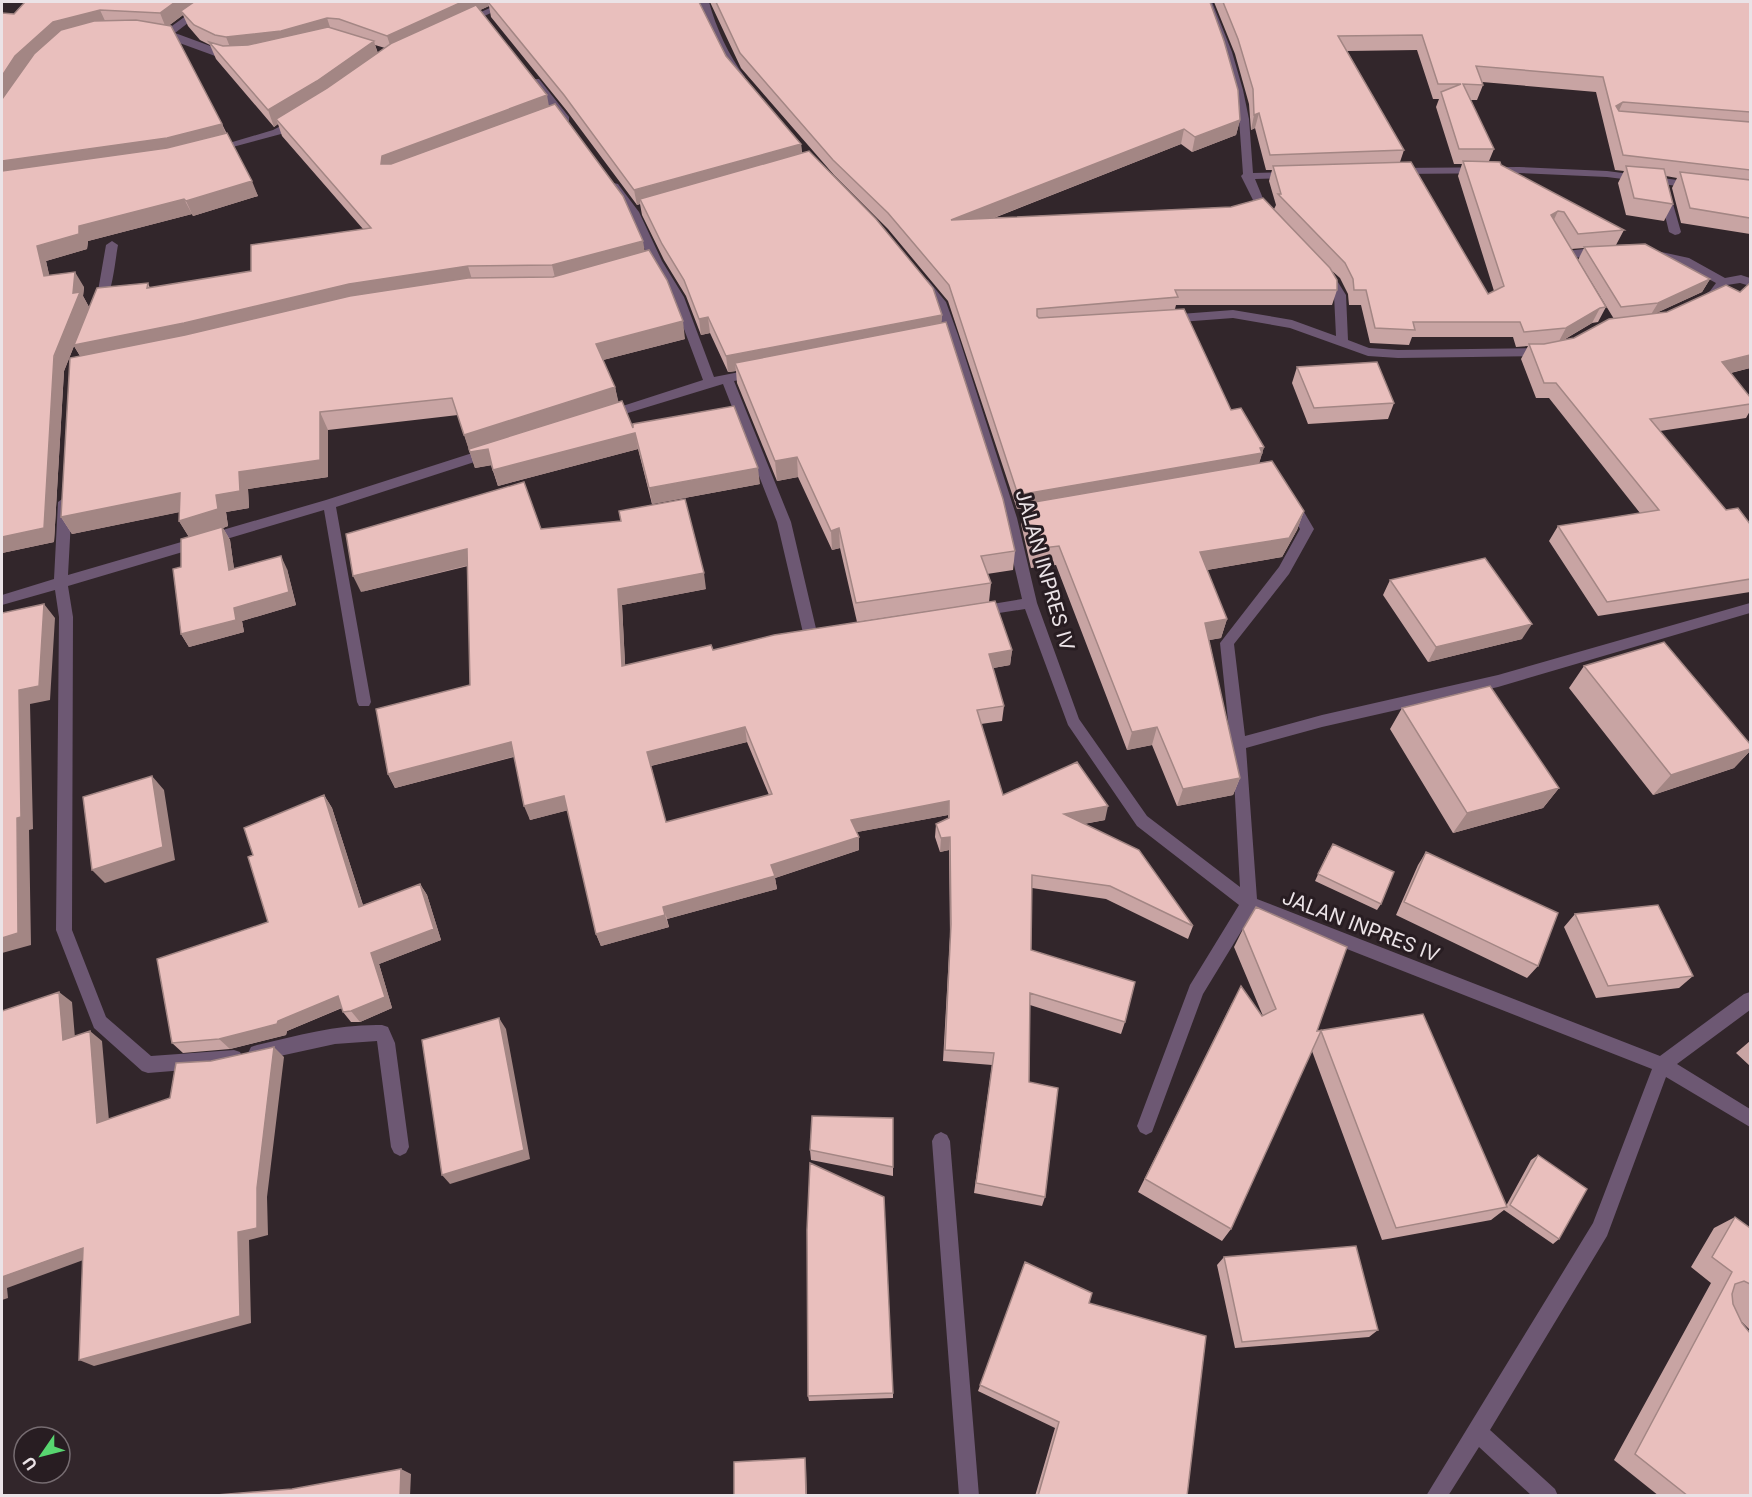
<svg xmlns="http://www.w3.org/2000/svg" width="1752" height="1497" font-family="Inter,sans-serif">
  <rect width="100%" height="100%" fill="#32262b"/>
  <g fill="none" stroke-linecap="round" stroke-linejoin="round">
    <path fill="#6d5873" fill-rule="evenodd" d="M205 2H215L175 33 235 55V59L218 57 152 33 157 30 165 31Z
      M503 2H515L469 23 461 21Z
      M700 2H709C716 28 729 56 745 77L744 79H736C721 61 704 24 700 2Z
      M1203 2H1212L1232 52 1243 90 1249 119 1253 173 1291 172 1296 175 1291 178 1255 179 1264 201 1277 216 1275 218H1267L1254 202 1241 176 1243 174 1239 119 1233 90Z
      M531 79H539L569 117V121H561L531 83Z
      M296 118 300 119V123L281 134 214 152 209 149 273 130Z
      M1519 167 1607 171 1693 182 1698 185 1693 188 1607 177 1519 173 1396 174 1391 171 1396 168Z
      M614 183 618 184 639 212 662 261 684 297 714 377 755 369 761 373 759 376 734 381 791 522 818 637 816 641H806L804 637 777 522 723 384 605 420 599 416 601 413 703 380 672 297 650 261 628 212 609 186Z
      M1664 187 1669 190 1681 232 1679 234 1675 235 1669 232 1659 190Z
      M112 241 118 245C115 260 112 305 98 310L92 306 98 291 106 245Z
      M1602 247 1608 251 1606 254 1566 259 1560 255 1566 251Z
      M1643 248 1689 258 1725 278 1741 275 1750 278V286L1740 283 1727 285C1720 294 1712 306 1699 304V298L1710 291 1716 283 1681 264 1639 255 1637 252Z
      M1327 270 1331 271 1346 295 1348 340 1369 348 1398 350 1542 348 1548 352 1542 356 1398 358 1368 356 1290 328 1233 318 1167 323 1161 319 1167 315 1233 310 1292 320 1336 336 1334 295 1321 274Z
      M924 279 928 280 946 302 958 335 1017 518 1037 603 1079 719 1147 816 1240 887 1234 779 1220 643 1279 567 1300 529 1285 503 1287 500H1297L1314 529 1289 574 1234 644 1245 736 1322 715 1498 675 1750 603V613L1498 687 1322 727 1246 748 1257 899 1660 1056 1744 994 1750 992V1010L1677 1064 1750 1109V1127L1666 1077 1607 1236 1490 1430 1555 1489 1558 1496H1532L1479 1447 1448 1496H1426L1593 1223 1652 1069 1253 912 1203 994 1152 1132 1146 1135 1140 1132 1137 1126 1190 985 1239 905 1137 826 1068 725 1025 609 980 616 973 611 980 606 1022 599 1003 518 946 335 935 303 918 283Z
      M491 447 496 449 497 452 496 455 336 507 371 702 369 706H359L357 702 324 510 68 586 73 617 72 930 106 1017 151 1056 234 1050 240 1052 243 1058 240 1064 234 1066 148 1073 142 1071 94 1028 56 930 59 617 55 590 2 605V595L54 579 58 502 65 497 72 502 68 575 326 500Z
      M382 1025 388 1027 395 1043 409 1147 406 1153 400 1156 394 1153 391 1147 377 1041 335 1044 257 1061 251 1059 248 1053 251 1047 257 1045C299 1035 339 1024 382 1025Z
      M941 1132 947 1135 950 1141 979 1496H959L932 1141 935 1135Z"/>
  </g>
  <path fill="#c8a4a3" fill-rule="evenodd" d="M25 2H699L726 56 801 144 802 153 942 315 941 323 1015 551 1013 570 987 574 991 583 989 602 857 622 840 548 832 550 798 477 777 481 737 383 736 371 728 372 710 333 701 335 686 296 664 260 642 215 640 204 637 205 567 111 491 17 489 6 480 10 549 106 645 251 685 339 603 360 615 387 618 402 633 427 760 484 652 504 638 449 498 486 491 465 475 468 458 415 328 430V477L248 489 249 508 226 512 228 526 223 528 230 540 234 569H287L296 605 242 621 244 632 189 647 181 634V567L189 537 179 521V512L72 534 61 517 80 356 74 346 64 371 54 542 2 553V13L14 14ZM183 15 188 26 200 40 210 45 216 59 274 127 278 124 282 136 363 229 251 271 150 288 148 283 89 307 83 296 84 287 49 275 46 261 87 249 88 241 192 214 193 216 258 196 222 124 168 26ZM375 45 385 48 378 53Z
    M710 2H1210L1224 41 1238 90 1240 120 1236 135 1192 152 1181 144 994 218 1231 207 1263 198 1317 255 1274 209 1276 205 1269 181 1272 170H1266L1255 128 1251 130 1249 104 1235 54 1214 2H1750V234L1681 223 1672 188 1677 178 1666 176 1673 204 1664 221 1626 215 1618 183 1624 171 1615 170 1596 92 1482 82 1483 85 1477 100H1470L1494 149 1489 161 1500 162 1501 165 1624 230 1616 245H1614L1645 244 1710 279 1702 292 1656 313 1667 312 1726 285 1740 292 1750 283V368L1731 373 1750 397V411L1746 418 1660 431 1726 510 1738 508 1750 524V592L1598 616 1549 541 1558 526 1640 513 1549 398H1536L1521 359 1528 346 1516 347 1513 337H1412L1409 345 1370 343 1361 305H1349L1348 294 1340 278 1330 269 1337 280V290L1332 305H1176L1175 309H1184L1231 410 1241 408 1264 447 1259 463 1272 461 1304 511 1297 530 1282 557 1207 570 1227 619 1221 638 1209 640 1240 778 1233 795 1177 806 1152 745 1127 750 1056 565 1031 568 1021 524 1023 508 1017 509 948 301 888 229 834 175 741 68ZM1417 50 1433 99H1439L1436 107 1454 164H1462L1458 176 1494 291 1488 294 1411 162H1400L1404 150 1347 51ZM1569 245 1571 249 1584 248 1578 260 1614 319H1609L1574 338 1562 341 1592 323 1598 322 1606 307Z
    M1297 367 1394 403 1388 419 1308 424 1292 383Z
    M541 529 706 589 622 605 625 665 713 650H1012L1010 665 993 668 1004 706 1002 721 981 724 1003 795 1105 820 1084 824 1193 926 1188 939 1106 899 1032 888 1031 950 1125 1022 1121 1034 1030 1005 1029 1082 1045 1197 1042 1206 974 1193 992 1065 943 1061 950 937 949 850 940 852 935 837 936 824 948 818V815L857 832 859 850 775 878 777 889 667 919 669 927 601 946 596 934 568 810 530 820 514 757 395 788 388 774 470 685 468 566 361 592ZM747 742 769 795 666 822 651 766Z
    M1390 580 1522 639 1428 662 1383 595Z
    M1584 666 1750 744V751L1734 768 1653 795 1569 688Z
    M1402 708 1559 788 1543 808 1453 833 1390 729Z
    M324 795 332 808 363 905 420 884 427 895 441 940 379 964 392 1008 360 1022H351L343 1012 342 1008 287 1031 286 1035 230 1049 183 1053 172 1043 268 922 253 855Z
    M1329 850 1381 904 1377 910 1315 881Z
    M1426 852 1538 966 1527 978 1396 915 1418 865Z
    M1575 914 1693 976 1679 988 1596 998 1564 927Z
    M1243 929 1317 1031 1423 1014 1506 1206 1531 1160 1538 1155 1559 1239 1553 1244 1504 1210 1491 1220 1382 1240 1312 1051 1231 1229 1222 1241 1138 1192 1232 1003 1262 1016H1263L1234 947Z
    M1750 1041V1066L1736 1053Z
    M893 1118V1176L811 1160 810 1150Z
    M1735 1217 1750 1228V1330L1740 1320 1750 1496H1659L1614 1460 1711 1283 1691 1267 1714 1228Z
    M1224 1257 1378 1330 1369 1337 1235 1348 1217 1265Z
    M1025 1262 1089 1303 1187 1496H1035L1055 1428 978 1391Z
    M893 1393V1398L809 1401 808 1396Z"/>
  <path fill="#a38684" d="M175 2H202L181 11 183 15 166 28 160 13Z
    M462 2H499H488L489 6 392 51 387 36Z
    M100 10 107 25 2 104V76L15 56 53 22Z
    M327 18 332 33 232 52 226 37Z
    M374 41 379 58 276 119 278 124 274 127 268 110Z
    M547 95 550 112 387 173 381 164 382 156Z
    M1623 102 1616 117V106Z
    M1259 113 1255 128 1251 130 1254 115Z
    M1240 120 1236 135 1192 152 1195 137Z
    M222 124 228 139 2 179V161Z
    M1184 129 1181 144 950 235 951 220Z
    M801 144 802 159 640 199V204L637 205 634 190Z
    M252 181 258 196 193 216 186 201Z
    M184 199 192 214 88 241 87 249 46 261 53 291 44 276 37 246 79 226Z
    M1558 211 1551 226V215Z
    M643 241 646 258 556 282 552 265Z
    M468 266 473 283 84 362 74 346 64 371 54 542 2 553V537L73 293 75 272 84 287 83 296 89 307 349 284Z
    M1710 279 1702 292 1650 316 1658 303Z
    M1600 308 1592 323 1558 343 1566 328Z
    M942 315 941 331 735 363 736 371 728 372 726 356Z
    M708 317 710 333 701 335 699 319Z
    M683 321 685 339 599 361 596 344Z
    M1750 355V368L1713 377 1722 362Z
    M615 387 619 404 488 449 493 465 475 468 464 435Z
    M320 412 328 430V477L248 489 249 508 226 512 228 526 223 528 230 540 236 583 189 537 179 521 216 495 239 472Z
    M635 433 638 449 498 486 493 470Z
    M1264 447 1258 467 1023 504V508L1017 509 1018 495Z
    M797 457 798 477 777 481 775 461Z
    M758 468 760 484 652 504 649 488Z
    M180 493 190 510 72 534 61 517Z
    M1304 511 1297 530 1282 557 1195 572 1200 552Z
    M839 528 840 548 832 550 831 531Z
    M467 549 473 564 361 592 353 576Z
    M281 556 287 569 296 605 242 621 244 632 189 647 181 634 234 608Z
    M704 573 706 589 622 605 626 681 622 666 618 589Z
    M44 604 55 618 50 700 30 704 33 829 29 830 31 945 2 953V938L17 818 19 690Z
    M1227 619 1221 638 1199 642 1205 623Z
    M1532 624 1522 639 1428 662 1436 647Z
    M1012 650 1010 665 988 669 989 654Z
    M745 727 747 742 650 766 647 752Z
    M1157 727 1152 745 1127 750 1132 732Z
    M511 742 516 756 395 788 388 774Z
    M1750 749V751L1734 768 1653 795 1671 775Z
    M152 776 164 790 175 860 105 883 92 870Z
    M1240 778 1233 795 1177 806 1183 789Z
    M1559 788 1543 808 1453 833 1467 813Z
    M324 795 332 808 367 918 359 907Z
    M564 796 569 810 530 820 524 806Z
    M949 801 948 815 852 833 851 820Z
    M1108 806 1105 820 1061 828 1064 814Z
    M859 837V850L775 878 777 889 667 919 663 907 771 865Z
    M950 837 949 850 940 852 941 838Z
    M420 884 427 895 441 940 379 964 392 1008 360 1022 351 1011 371 953Z
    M665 915 669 927 601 946 596 934Z
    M59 992 72 1002 76 1050 63 1040Z
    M338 996 346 1006 287 1031 286 1035 230 1049 219 1039 278 1021Z
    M499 1018 506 1029 530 1159 450 1184 442 1175Z
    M90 1031 102 1041 110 1132 97 1123Z
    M274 1047 284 1057 267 1197 268 1235 249 1240 251 1323 94 1366 79 1360 238 1232 257 1188Z
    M83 1248 97 1255 7 1288 8 1298 2 1300V1277Z
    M805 1458 806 1463 807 1496H806Z
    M401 1469 411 1474 410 1496H400Z"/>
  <path fill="#e9bfbd" stroke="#a38684" stroke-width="1.5" fill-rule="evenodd" d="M25 2H175L160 13 100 10 53 22 15 56 2 76V13L14 14Z
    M194 2H462L387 36 339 19 327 18 281 31 226 37 215 35 194 25 181 11Z
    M488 2H699L726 56 801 144 634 190 564 95Z
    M716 2H1210L1224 41 1238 90 1240 120 1195 137 1184 129 951 220 1231 207 1263 198 1330 268 1337 280V290H1175L1178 297 1037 309V316L1039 318 1184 309 1231 410 1241 408 1264 447 1260 448 1262 453 1018 495 949 285 888 213 833 160 740 53Z
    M1223 2H1750V112L1623 102 1616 106 1619 111 1750 122V170L1623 155 1603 77 1476 66 1483 85 1463 84 1494 149H1459L1441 92 1461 84H1438L1422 35 1338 36 1404 150 1270 155 1259 113 1254 115 1253 89 1238 39Z
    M476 5 547 95 382 156 381 164H391L555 104 623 196 643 241 552 265 468 266 349 284 184 323 74 345 97 288 148 283 147 288 251 271V245L371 228 276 119 327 88 392 43Z
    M136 20 171 26 222 124 167 138 2 161V99L34 54 61 30 94 21Z
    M328 27 374 41 317 81 268 110 209 42 223 46 248 45Z
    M227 133 252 181 186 201 184 199 79 226V234L37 246 44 276 75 272 73 293 80 292 54 356 44 528 2 537V171L167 148Z
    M809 151 876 219 933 288 942 315 726 356 708 317 699 319 684 280 662 244 640 199Z
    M1463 161 1500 162 1501 165 1624 230 1578 234 1564 212 1558 211 1551 215 1606 307 1600 308 1566 328 1524 332 1520 322H1413L1415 330 1375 328 1366 290H1354L1353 279 1345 263 1278 194H1281L1273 166 1411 162 1488 294 1504 286Z
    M1626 166 1664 169 1673 204 1634 198Z
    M1680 172 1750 180V218L1690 208Z
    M1645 244 1710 279 1658 303 1621 307 1584 247Z
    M649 250 667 280 683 321 596 344 615 387 464 435 452 398 320 412V460L239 472 240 491 216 495 218 509 179 521 180 493 61 517 70 358 185 335 350 296 468 278 553 277Z
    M1750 283V355L1722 362 1750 397V404L1650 419 1726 510 1738 508 1750 524V579L1607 602 1558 526 1659 510 1556 383H1544L1529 344H1544L1574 338 1609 319 1667 312 1726 285 1740 292Z
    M946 322 1003 499 1015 551 981 556 991 583 856 603 839 528 831 531 797 457 775 461 735 363Z
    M1377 362 1394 403 1314 408 1297 367Z
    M622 401 633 428V424L734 406 758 468 649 488 635 433 493 470 488 449 470 452 469 449Z
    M1272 461 1304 511 1289 538 1200 552 1227 619 1205 623 1240 778 1183 789 1157 727 1132 732 1059 546 1034 549 1023 504Z
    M524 482 541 529 621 521 619 511 685 499 704 573 618 589 622 666 711 645 713 650 774 635 995 601 1012 650 989 654 1004 706 977 710 1003 795 1077 762 1108 806 1064 814 1139 850 1193 926 1110 886 1032 875 1031 950 1135 982 1125 1022 1030 993 1029 1082 1058 1088 1045 1197 976 1183 994 1053 945 1050 951 924 950 837 941 838 936 824 949 818V801L851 820 859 837 771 865 775 876 663 907 665 915 596 934 564 796 524 806 511 742 388 774 376 709 470 685 467 549 353 576 346 534ZM745 727 772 794 666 822 647 752Z
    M222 527 229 570 281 556 289 592 234 608 236 620 181 634 173 569 181 567V539Z
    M1485 558 1532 624 1436 647 1390 580Z
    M44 604 39 686 19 690 21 817 17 818 18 933 2 938V613Z
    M1664 642 1750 744V749L1671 775 1584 666Z
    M1490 686 1559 788 1467 813 1402 708Z
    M152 776 163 847 92 870 83 797Z
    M324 795 359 907 420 884 434 929 371 953 385 997 351 1011 343 1012 338 996 278 1021 277 1024 219 1039 172 1043 157 959 268 922 248 857 253 855 244 828Z
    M1333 844 1394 872 1381 904 1318 874Z
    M1426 852 1558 913 1538 966 1404 902Z
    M1658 905 1693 976 1608 986 1575 914Z
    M1256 907 1347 947 1317 1031 1423 1014 1507 1207 1396 1228 1321 1031 1231 1229 1145 1179 1241 986 1262 1016 1276 1009 1243 929Z
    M59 992 63 1040 90 1031 97 1123 170 1098 176 1063 211 1061 274 1047 257 1188V1228L238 1232 240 1316 79 1360 83 1248 2 1277V1011Z
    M499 1018 524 1150 442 1175 422 1040Z
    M812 1116 893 1118V1167L810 1150Z
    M1538 1155 1587 1189 1559 1239 1510 1205Z
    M810 1163 884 1197 893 1393 808 1396 807 1230Z
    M1735 1217 1750 1228V1284L1744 1281 1735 1284 1732 1294 1733 1304 1742 1323 1750 1333V1496H1688L1635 1454 1732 1272 1712 1257Z
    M1356 1246 1378 1330 1242 1342 1224 1257Z
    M1025 1262 1092 1293 1089 1303 1206 1336 1187 1496H1038L1059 1422 980 1385Z
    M805 1458 806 1496H734V1462Z
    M401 1469 400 1496H204L292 1489Z"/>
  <g text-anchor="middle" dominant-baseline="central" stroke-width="6" stroke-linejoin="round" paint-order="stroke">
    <g font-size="20" fill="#ebe3e7" stroke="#281d22">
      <text transform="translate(1045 570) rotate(74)">JALAN INPRES IV</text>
      <text transform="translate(1361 926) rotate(21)">JALAN INPRES IV</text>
    </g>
  </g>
  <rect width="1752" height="1497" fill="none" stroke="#ebe3e7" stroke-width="6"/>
  <g transform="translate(42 1455) rotate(235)"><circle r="28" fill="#281d22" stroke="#766c71" stroke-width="1.5"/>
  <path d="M0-4.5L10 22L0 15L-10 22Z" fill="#58d570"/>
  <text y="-9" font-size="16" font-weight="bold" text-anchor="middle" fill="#ebe3e7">U</text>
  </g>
</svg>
